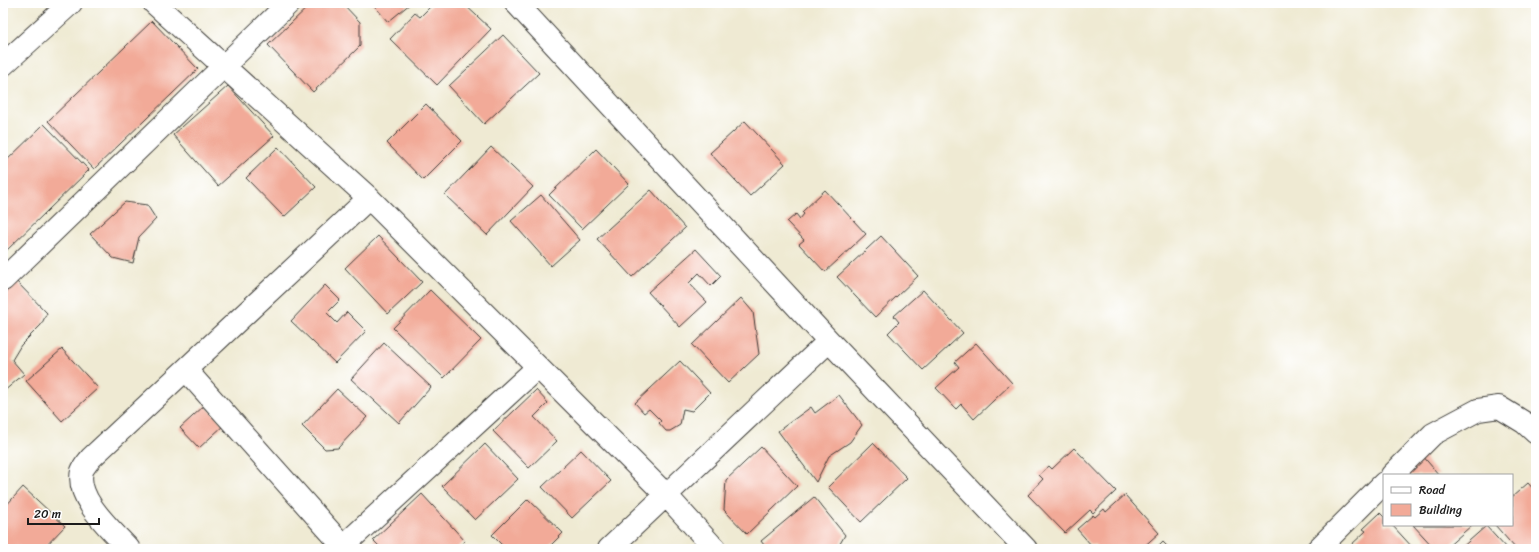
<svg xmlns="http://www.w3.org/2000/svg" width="1539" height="552" font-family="Sriracha,sans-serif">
  <rect width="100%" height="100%" fill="#fff"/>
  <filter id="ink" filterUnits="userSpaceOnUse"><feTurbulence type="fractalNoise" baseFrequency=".025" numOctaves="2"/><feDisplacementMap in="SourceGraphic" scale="8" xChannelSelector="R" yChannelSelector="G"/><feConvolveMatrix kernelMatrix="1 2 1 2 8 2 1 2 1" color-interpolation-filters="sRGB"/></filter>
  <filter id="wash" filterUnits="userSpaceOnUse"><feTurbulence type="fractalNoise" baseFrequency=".012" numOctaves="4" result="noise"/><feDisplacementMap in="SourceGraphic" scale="16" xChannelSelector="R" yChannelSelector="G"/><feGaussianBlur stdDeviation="0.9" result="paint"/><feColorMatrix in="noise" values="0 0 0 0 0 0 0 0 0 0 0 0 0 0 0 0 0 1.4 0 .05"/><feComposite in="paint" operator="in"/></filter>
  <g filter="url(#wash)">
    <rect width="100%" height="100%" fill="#efead3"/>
    <g id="blocks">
      <path fill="#f2aa98" d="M312 3H342L360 22V46L313 92 268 45Z
        M372 3H411L388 22Z
        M434 3H463L491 29 437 85 390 39 415 13 420 17Z
        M152 21 198 69 94 169 48 121Z
        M503 35 539 73 484 124 449 86Z
        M228 86 274 136 218 186 173 135Z
        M426 104 462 141 423 180 387 143Z
        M745 121 785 164 750 196 710 153Z
        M44 124 89 170 5 252 3 250V164Z
        M278 147 316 187 284 217 246 178Z
        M491 147 533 187 487 235 445 195Z
        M596 149 629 184 582 229 549 195Z
        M651 190 685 228 632 277 597 239Z
        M825 190 866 234 825 272 799 244 804 240 787 222 796 214 800 219 804 214 802 212Z
        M541 195 580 240 551 266 511 221Z
        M125 202 147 205 156 219 139 237 133 263 113 258 90 234Z
        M378 236 422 282 388 314 345 268Z
        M881 236 918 276 875 317 837 277Z
        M696 249 721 276 711 286 699 273 689 283 707 302 680 327 648 292Z
        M15 280 47 313 41 325 21 345 12 360 24 374 3 392V292Z
        M325 285 340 300 327 313 337 323 347 312 366 331 335 363 291 321Z
        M430 290 481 340 444 378 393 328Z
        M923 290 963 333 923 370 888 333 899 322 894 316Z
        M741 298 753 312 759 354 728 383 692 345Z
        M384 343 431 387 399 423 351 379Z
        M976 343 1012 383 974 419 961 404 956 409 936 388 959 367 955 362Z
        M62 349 98 388 62 421 26 381Z
        M680 361 710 393 692 411 683 409 680 425 670 431H666L659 423 661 421 649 409 644 413 635 403Z
        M337 389 367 417 338 448 325 449 302 426Z
        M536 390 548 403 534 417 557 441 529 468 493 431Z
        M839 395 862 425 850 442 829 456 816 482 778 431 811 407 815 413Z
        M205 405 224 425 199 448 180 428Z
        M873 443 907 478 861 522 828 487Z
        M485 444 518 479 475 520 442 486Z
        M761 447 797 486 747 534 724 510 726 480Z
        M1074 448 1116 491 1093 513 1090 510 1065 533 1028 495 1043 479 1039 475 1049 466 1052 469Z
        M581 450 611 481 572 518 542 487Z
        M1422 455 1439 475H1399Z
        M1528 483 1536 492V549H1516L1495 525H1512V497Z
        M23 487 65 526 43 549H3V509Z
        M422 494 465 541 456 549H382L373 540Z
        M1125 495 1159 533 1141 549H1099L1094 544 1092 546 1077 529 1093 515 1095 517 1104 509 1106 512Z
        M814 497 845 535 837 549H767L761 541Z
        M528 499 563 533 547 549H506L492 535Z
        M1380 513 1384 517V525H1392L1414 549H1353L1350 546 1366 531 1363 529Z
        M1413 525H1472L1445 549H1435Z
        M1486 526 1507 549H1460Z
        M1163 542 1170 549H1156Z"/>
    </g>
  </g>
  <g filter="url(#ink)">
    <use href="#blocks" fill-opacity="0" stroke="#3c3b37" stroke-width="1"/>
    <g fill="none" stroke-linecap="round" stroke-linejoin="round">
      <defs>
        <path id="street" d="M154 3 369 198
          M516 3 829 341 1026 549
          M3 65 71 3
          M3 280 289 3
          M186 370 343 546
          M1392 475 1433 434 1478 410 1499 407 1525 423 1536 433
          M129 549C112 530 75 499 82 471 84 466 88 462 91 458L369 198 666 495 715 549
          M340 549 538 367
          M609 549 829 341
          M1318 549 1384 483"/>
      </defs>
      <use href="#street" stroke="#3c3b37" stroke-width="24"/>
      <use href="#street" stroke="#fff" stroke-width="22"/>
    </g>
  </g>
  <rect width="1539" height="552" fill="none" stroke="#fff" stroke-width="16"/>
  <rect x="1383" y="474" width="130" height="52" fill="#ffffff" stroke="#a4a4a4"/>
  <rect x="1391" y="487" width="20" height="6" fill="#ffffff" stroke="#a4a4a4"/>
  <text x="1419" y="494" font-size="12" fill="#1c1c1c">Road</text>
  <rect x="1391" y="504" width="20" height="12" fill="#f2aa98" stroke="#a4a4a4"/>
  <text x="1419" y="514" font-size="12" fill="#1c1c1c">Building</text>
  <path d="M28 518v6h71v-6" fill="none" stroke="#1c1c1c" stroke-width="2"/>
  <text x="34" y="518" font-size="12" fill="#1c1c1c" stroke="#ffffff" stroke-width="3" paint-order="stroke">20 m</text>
</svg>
